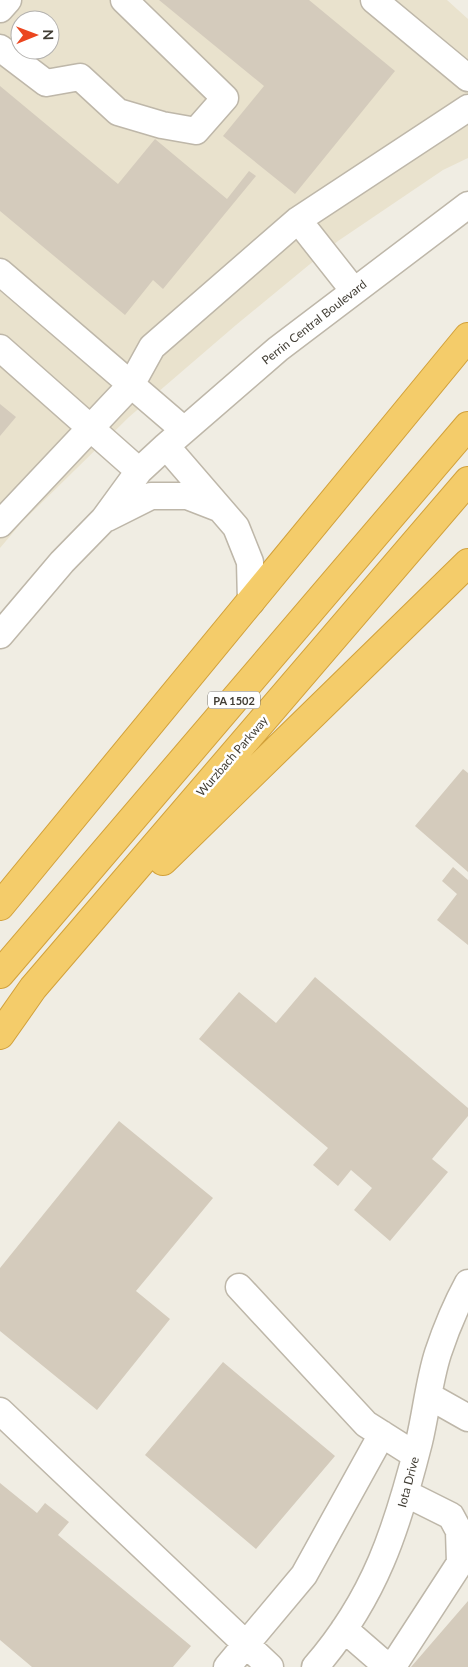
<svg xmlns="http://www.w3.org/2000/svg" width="468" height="1667" font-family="Lato,sans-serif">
  <rect width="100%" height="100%" fill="#f0ede3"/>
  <path fill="#e9e2cd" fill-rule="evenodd" d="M0 0H447L468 19V158L443 170 338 241 236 325 129 417 22 522 0 548ZM20 20H50V50H20Z"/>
  <path fill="#d4cbbc" d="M159 0H309L395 71 295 194 223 136 264 86Z
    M0 86 118 184 155 139 227 199 249 171 256 176 163 289 153 280 125 315 0 211Z
    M0 404 16 417 0 436Z
    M463 769 468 773V872L415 826Z
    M453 867 468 880V945L437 920 457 894 442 881Z
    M315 977 468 1108V1116L432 1159 448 1172 390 1241 354 1210 372 1188 351 1170 338 1186 313 1165 328 1148 199 1039 239 992 276 1023Z
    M119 1121 213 1198 136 1291 170 1319 97 1410 0 1331V1268Z
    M223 1362 335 1456 256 1549 145 1455Z
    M0 1483 37 1513 45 1503 69 1522 58 1535 191 1646 173 1667H32L0 1640Z
    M468 1601V1667H411Z"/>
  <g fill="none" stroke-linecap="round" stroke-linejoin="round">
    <defs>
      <path id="minor" d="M374 0 468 78
        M0 9 8 0
        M0 48 46 83 80 77 118 112 162 125 196 131 225 98 124 0
        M298 220 354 291
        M0 272 184 430
        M0 348 139 471
        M166 446 236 527 250 562 251 602
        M107 518 151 496H187L218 508
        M0 524 131 385 152 347 298 220 468 108
        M0 635 62 562 104 519 139 471 166 446 278 349 468 205
        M239 1287 366 1424 415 1455
        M429 1396 468 1418
        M0 1411 270 1667
        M344 1629 382 1662 395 1663 460 1563 459 1531 451 1516 405 1493
        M227 1667 304 1575 382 1434
        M315 1667C375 1598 397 1529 419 1442 426 1413 429 1381 438 1353 446 1329 456 1305 468 1283"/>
      <path id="highway" d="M163 861 468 563
        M0 906 468 337
        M0 974 468 426
        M0 1035 33 988 468 481"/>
    </defs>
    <use href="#minor" stroke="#beb7a9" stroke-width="29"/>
    <use href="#highway" stroke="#d2a13b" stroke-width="30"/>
    <use href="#minor" stroke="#fff" stroke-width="26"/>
    <use href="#highway" stroke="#f4cc6a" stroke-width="28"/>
  </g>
  <g text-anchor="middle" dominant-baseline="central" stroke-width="5" stroke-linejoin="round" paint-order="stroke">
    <rect fill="#fff" stroke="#7a7771" stroke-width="1" x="208" y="691.5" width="52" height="17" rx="4"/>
    <g font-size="11" font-weight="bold" fill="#413d34">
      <text x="234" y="700">PA 1502</text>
    </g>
    <g font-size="12" fill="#413d34" stroke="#fff">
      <text transform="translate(314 322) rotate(-38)">Perrin Central Boulevard</text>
      <text transform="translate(232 756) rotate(-49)">Wurzbach Parkway</text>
      <text transform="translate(408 1482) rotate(-75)">Iota Drive</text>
    </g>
  </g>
  <g transform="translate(35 35) rotate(89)"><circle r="24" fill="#ffffff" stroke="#b3b1ae"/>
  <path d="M0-4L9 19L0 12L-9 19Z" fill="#eb461f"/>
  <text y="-8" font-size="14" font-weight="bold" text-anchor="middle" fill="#413d34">N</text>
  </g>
</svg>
